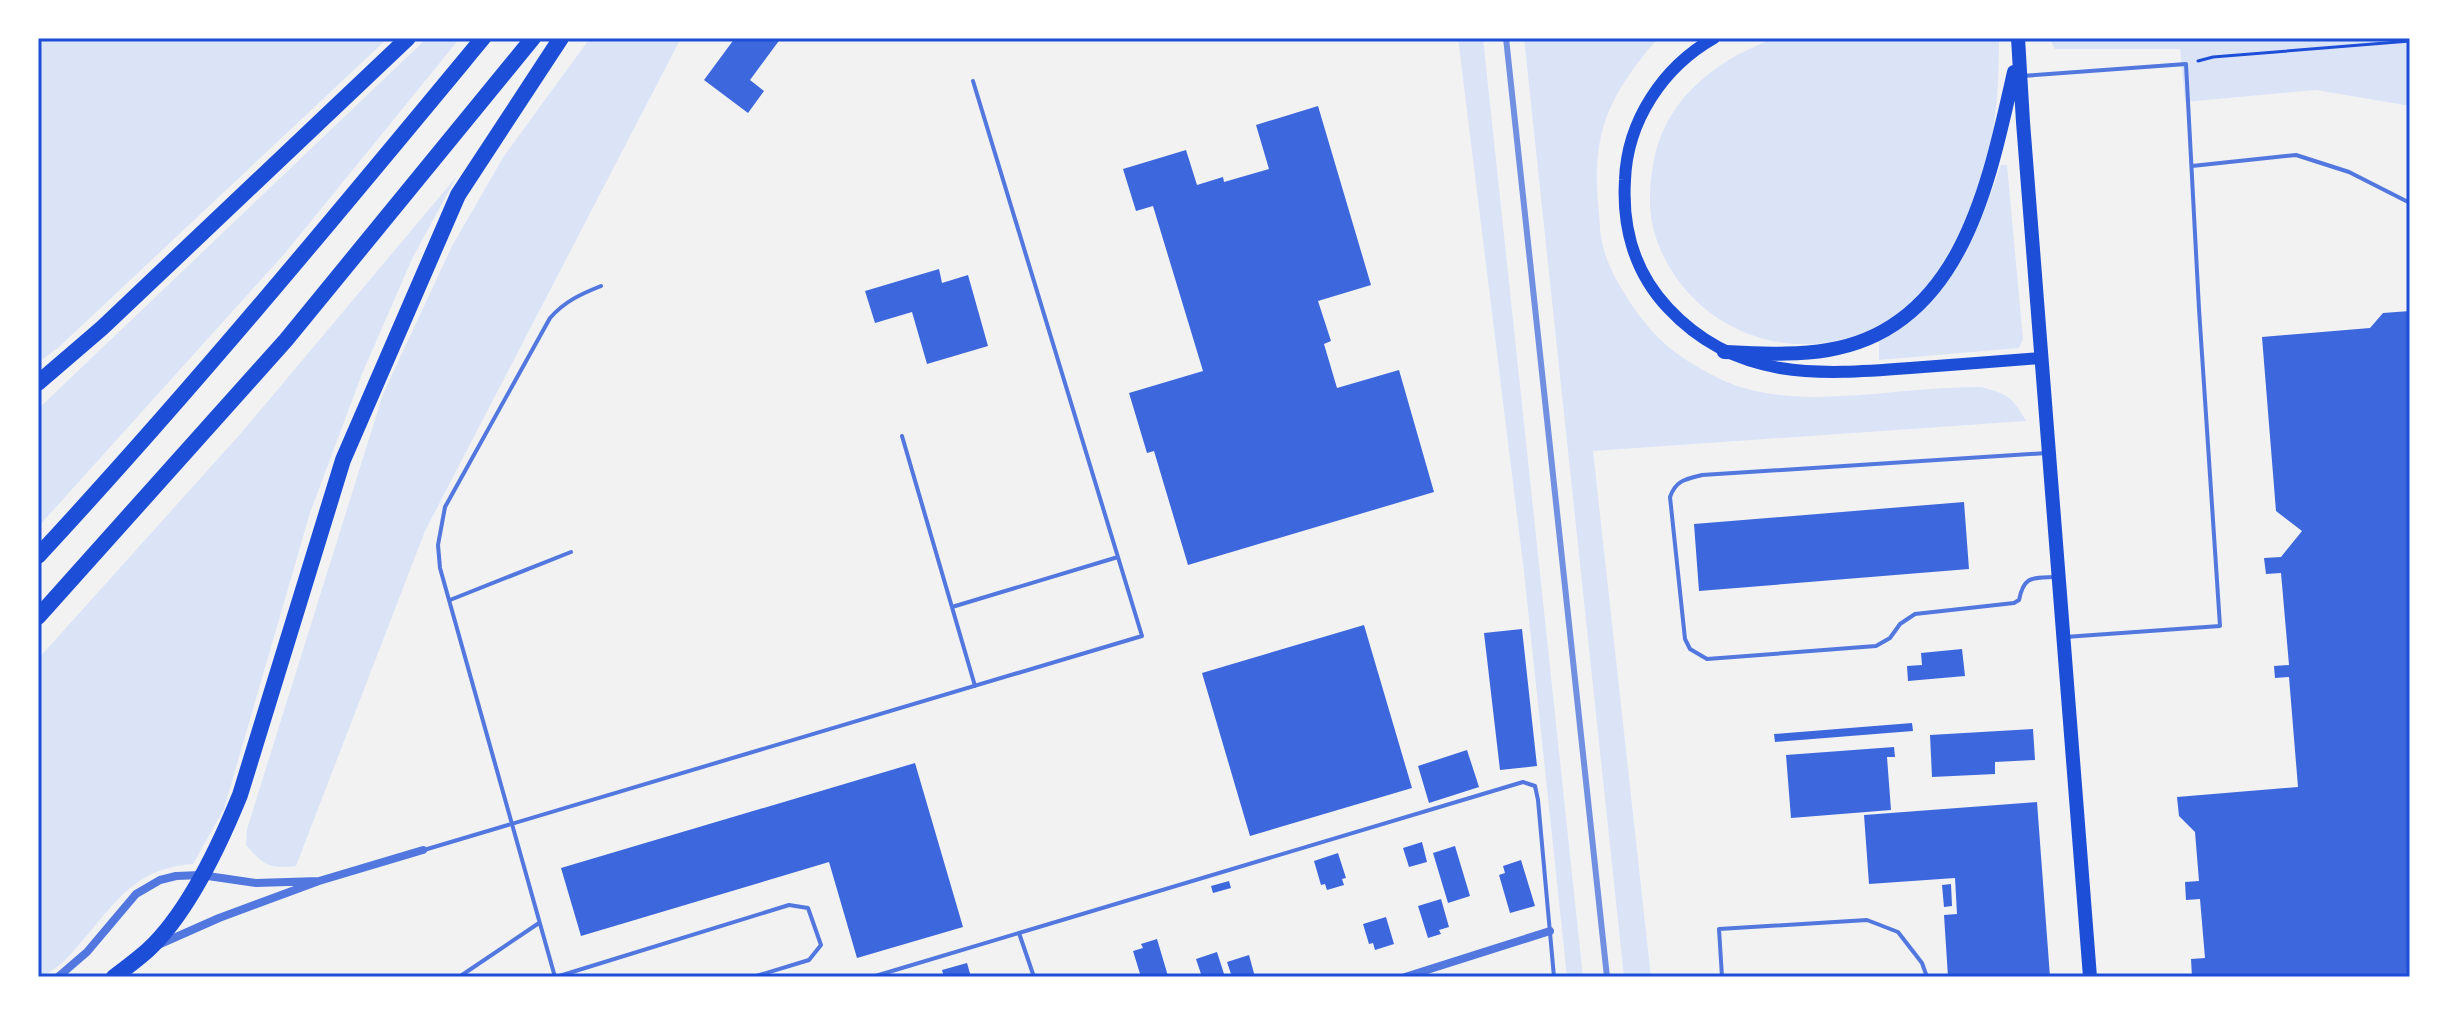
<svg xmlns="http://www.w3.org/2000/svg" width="2448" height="1015" font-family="'Open Sans',sans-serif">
  <rect width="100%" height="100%" fill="#f2f2f2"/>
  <path fill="#dbe4f7" d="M38 38H388L59 347 38 363Z
    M427 38H460L286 252 38 527V409Z
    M590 38H681L425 531 296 866C269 869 263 865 246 845L247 829 383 394 452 246 504 156Z
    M1458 38H1483L1583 977H1567L1524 572Z
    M1524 38H1658C1636 64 1614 92 1604 125 1596 151 1596 177 1598 204 1600 217 1599 232 1603 246 1610 277 1640 321 1664 343 1681 359 1715 378 1737 386 1810 410 1904 386 1980 387 2006 393 2013 397 2026 421L1593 451 1651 977H1624Z
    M1776 38H1999C1999 80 1997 123 1986 164 1975 205 1946 267 1917 298 1903 313 1882 325 1862 333 1779 366 1685 323 1656 238 1647 211 1649 182 1655 155 1669 95 1721 57 1776 38Z
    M2049 38H2410V106L2316 90 2185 102 2180 49H2055Z
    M2001 165H2007L2023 339 2019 348 1879 360V342C1956 296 1972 245 2001 165Z
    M457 176 412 259 362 374 310 513 224 809 193 864C132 868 114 906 77 947 66 960 54 972 38 977V659L242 432Z"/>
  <path fill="#3d67dc" d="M735 38H781L750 80 764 91 748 113 704 80Z
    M1318 106 1371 285 1318 301 1331 341 1324 344 1337 388 1399 370 1434 492 1188 565 1154 451 1147 453 1129 393 1203 371 1153 206 1136 211 1123 169 1186 150 1197 185 1223 177 1224 182 1269 169 1256 125Z
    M939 269 942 283 968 275 988 346 927 364 912 312 875 323 865 291Z
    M2410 311V977H2192L2191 959 2205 958 2200 899 2186 900 2185 882 2199 881 2195 832 2179 816 2177 797 2298 787 2289 677 2275 678 2274 666 2289 665 2281 573 2266 574 2264 558 2281 557 2302 531 2276 511 2262 337 2370 328 2383 313Z
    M1964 502 1969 569 1699 591 1694 524Z
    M1364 625 1412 788 1250 836 1202 673Z
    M1522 629 1537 766 1500 770 1484 633Z
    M1962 649 1965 676 1908 681 1907 666 1922 665 1921 653Z
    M1912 723 1913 731 1775 742 1774 734Z
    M2033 729 2035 760 1995 762V774L1932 777 1930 735Z
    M1894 747 1895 757H1887L1891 810 1791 818 1786 755Z
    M1467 750 1479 787 1429 803 1418 766Z
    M915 763 963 927 857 958 829 862 581 936 561 868Z
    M2037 802 2050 977H1948L1944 915 1957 914 1955 878 1869 884 1864 815Z
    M1422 842 1427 862 1409 867 1403 848Z
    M1455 846 1470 896 1448 903 1433 853Z
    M1338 853 1346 878 1342 879 1344 885 1327 890 1325 884 1321 885 1314 861Z
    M1521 860 1535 906 1510 913 1499 875 1505 873 1503 866Z
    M1229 881 1231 888 1213 893 1211 886Z
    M1951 884 1952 906 1944 907 1942 885Z
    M1441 899 1449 927 1439 930 1441 934 1428 938 1418 906Z
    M1386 917 1394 944 1375 950 1373 943 1369 944 1363 924Z
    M1157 939 1168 976 1141 977 1133 951 1143 948 1141 944Z
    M1217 952 1225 977H1202L1196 959Z
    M1249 955 1255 977H1232L1227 962Z
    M967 963 971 977H944L942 970Z"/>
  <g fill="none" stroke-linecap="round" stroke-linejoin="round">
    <path stroke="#1d4ed8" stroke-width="3" d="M2198 61 2213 57 2410 41"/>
    <path stroke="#5277de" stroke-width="4" d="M2022 76 2186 64 2199 309 2220 626 2065 637
      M2192 166 2296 155 2349 172 2410 203
      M902 436 975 686
      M2047 453 1702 475C1686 479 1676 480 1670 497L1685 639 1690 649 1707 659 1876 646 1890 638 1900 624 1915 614 2014 603 2019 600C2024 575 2033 578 2055 577
      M450 600 571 552
      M952 607 1118 557
      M424 850 1142 636 973 81
      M1019 933 1034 977
      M459 977 539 923
      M555 977 440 568 438 545 445 507 550 318C565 301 581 294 601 286
      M556 977 789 905 808 908 821 945 809 960 753 977
      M872 977 1523 782 1535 786 1538 800 1554 977
      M1722 977 1719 929 1867 920 1898 932 1922 963 1927 977"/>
    <path stroke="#5277de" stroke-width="8" d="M158 945 219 918 319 881 423 850
      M58 977 87 952 136 894 160 880 176 876 201 875 256 883 319 881
      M1405 977 1550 931"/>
    <path stroke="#1d4ed8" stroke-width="12" d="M1714 38C1663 67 1627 121 1625 180 1622 228 1635 273 1668 308 1736 381 1818 375 1910 368 1954 365 1998 361 2042 358"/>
    <path stroke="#1d4ed8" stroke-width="14" d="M2018 38 2023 122 2090 977
      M1724 352C1758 353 1794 356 1828 350 1962 328 1989 182 2014 72"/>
    <path stroke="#1d4ed8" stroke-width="16" d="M38 383 102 328 408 38
      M38 556C193 389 338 213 483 38
      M38 617 286 340 533 38
      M114 977C126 968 138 959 148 950 188 913 220 844 240 795L343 460 458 195 561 38"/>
    <path stroke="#7290e2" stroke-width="6" d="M1506 38 1607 977"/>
  </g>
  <rect width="2448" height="1015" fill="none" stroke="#ffffff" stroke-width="80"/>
  <rect x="40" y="40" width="2368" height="935" fill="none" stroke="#1d4ed8" stroke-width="3"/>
</svg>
